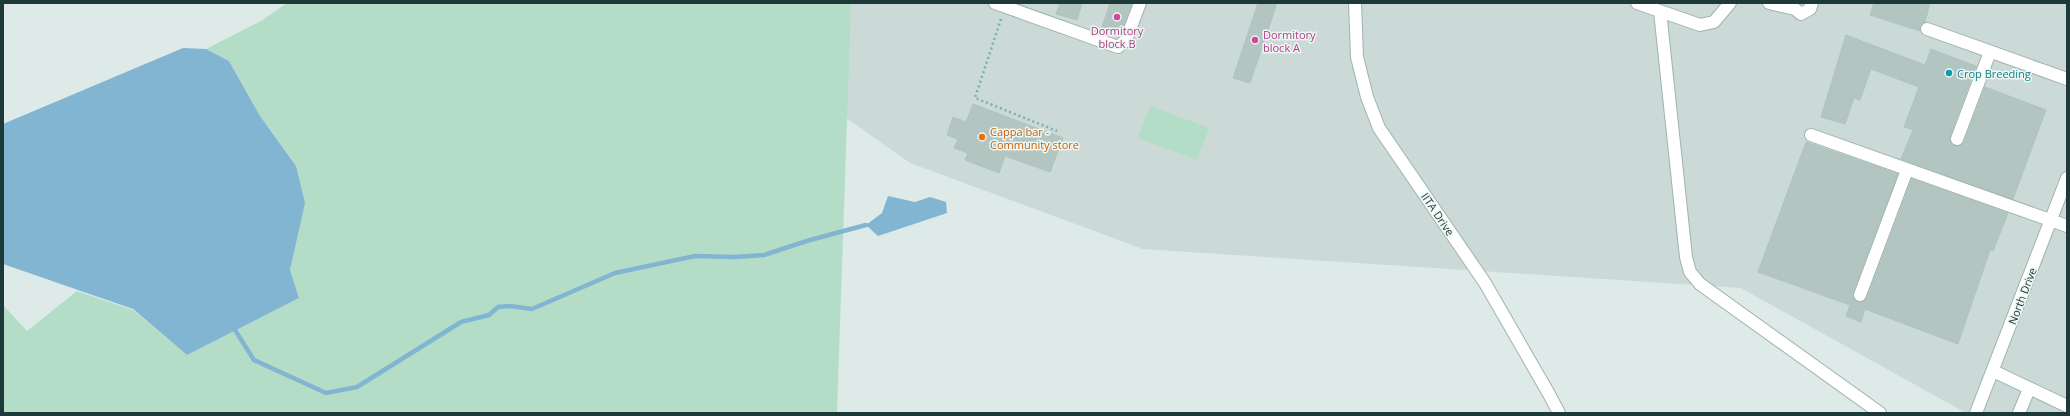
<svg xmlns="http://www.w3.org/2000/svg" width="2070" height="416" font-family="'Open Sans',sans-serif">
  <rect width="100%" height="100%" fill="#ddeae7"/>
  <path fill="#cbdad6" d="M684 3H2067V413H1966L1741 288 1143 249 910 163Z"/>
  <path fill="#b4ddc7" d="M287 3H851L837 413H3V305L27 331 77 291 133 310 187 355 299 298 290 271 295 242 296 166 260 116 229 61 206 49 261 21Z
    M1150 106 1209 128 1197 160 1138 138Z"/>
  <path fill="#82b5d2" d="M183 48 206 49 229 61 260 116 296 166 305 203 290 270 299 298 187 355 133 309 3 264V124Z
    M888 196 915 202 930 197 946 202 947 213 878 236 866 225 882 213Z"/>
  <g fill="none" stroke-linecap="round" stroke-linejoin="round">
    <path stroke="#82b5d2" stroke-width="4.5" d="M231 326 235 330 254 360 326 393 357 387 461 322 489 315 498 307 510 306 532 309 615 273 695 256 735 257 764 255 810 240 866 225"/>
  </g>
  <path fill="#b2c5c0" stroke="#afc3bf" d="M1060 3H1082L1077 20 1056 14Z
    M1110 3H1132L1119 36 1101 30Z
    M1258 3H1277L1250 83 1233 78Z
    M1874 3H1930L1925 22 1920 26V31L1870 15Z
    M1846 35 1925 65 1931 49 1976 66 1950 136 1951 143 1955 146 1961 145 1964 142 1985 87 2046 110 2013 199 1901 159 1913 130 1904 127 1919 87 1871 69 1860 100 1854 98 1845 124 1821 117Z
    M973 104 1063 138 1050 172 1005 156 999 173 965 160 968 153 954 148 958 139 947 135 953 117 966 122Z
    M1806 142 1898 174 1853 292 1854 299 1858 302 1864 301 1867 298 1912 179 2008 213 1993 251 1990 250 1958 344 1865 309 1861 322 1846 316 1850 305 1758 272Z"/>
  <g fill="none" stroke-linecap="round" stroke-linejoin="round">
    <defs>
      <path id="minor" d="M995 3 1118 47 1126 40 1140 3
        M1355 3 1357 57 1367 97 1379 128 1485 283 1549 394 1559 413
        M1637 3 1700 25 1714 22 1730 3
        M1769 3 1795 9 1801 14 1810 9 1812 3
        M1660 11 1686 257 1690 272 1700 284 1880 413
        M1927 29 2067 79
        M1811 135 2067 226
        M1957 139 1990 52
        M1860 295 1907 170
        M1993 371 2067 406
        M1976 413 2067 178
        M2019 413 2029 389"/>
    </defs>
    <use href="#minor" stroke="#a0b2af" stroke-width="14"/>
    <path stroke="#7cafa9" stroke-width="2.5" stroke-dasharray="2 3" stroke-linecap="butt" d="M1001 19 975 98 1057 131"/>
    <use href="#minor" stroke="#fff" stroke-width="12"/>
  </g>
  <g fill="#d1479c" stroke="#edf7f4" stroke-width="1.5">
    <circle cx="1117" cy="17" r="4"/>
    <circle cx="1255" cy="40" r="4"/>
  </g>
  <circle fill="#0f9aa8" stroke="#edf7f4" stroke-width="1.5" cx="1949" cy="73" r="4"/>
  <circle fill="#e8710a" stroke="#edf7f4" stroke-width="1.5" cx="982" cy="137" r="4"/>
  <g text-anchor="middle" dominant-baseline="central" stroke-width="3" stroke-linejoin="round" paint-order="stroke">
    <g font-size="11" fill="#b23c85" stroke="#edf7f4">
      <text x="1117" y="30">Dormitory<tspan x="1117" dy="13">block B</tspan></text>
      <text x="1263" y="34" text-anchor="start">Dormitory<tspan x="1263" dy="13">block A</tspan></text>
    </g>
    <g font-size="11" fill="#0d838f" stroke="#edf7f4" text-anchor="start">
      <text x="1957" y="73">Crop Breeding</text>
    </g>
    <g font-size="11" fill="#c56008" stroke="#edf7f4" text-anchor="start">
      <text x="990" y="131">Cappa bar -<tspan x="990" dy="13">Community store</tspan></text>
    </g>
    <g font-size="11" fill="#1e3a38" stroke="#edf7f4">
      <text transform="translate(1438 214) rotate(56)">IITA Drive</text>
      <text transform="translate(2022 296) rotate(-69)">North Drive</text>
    </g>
  </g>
  <rect width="2070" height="416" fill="none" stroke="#1e3a38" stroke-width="8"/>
</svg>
